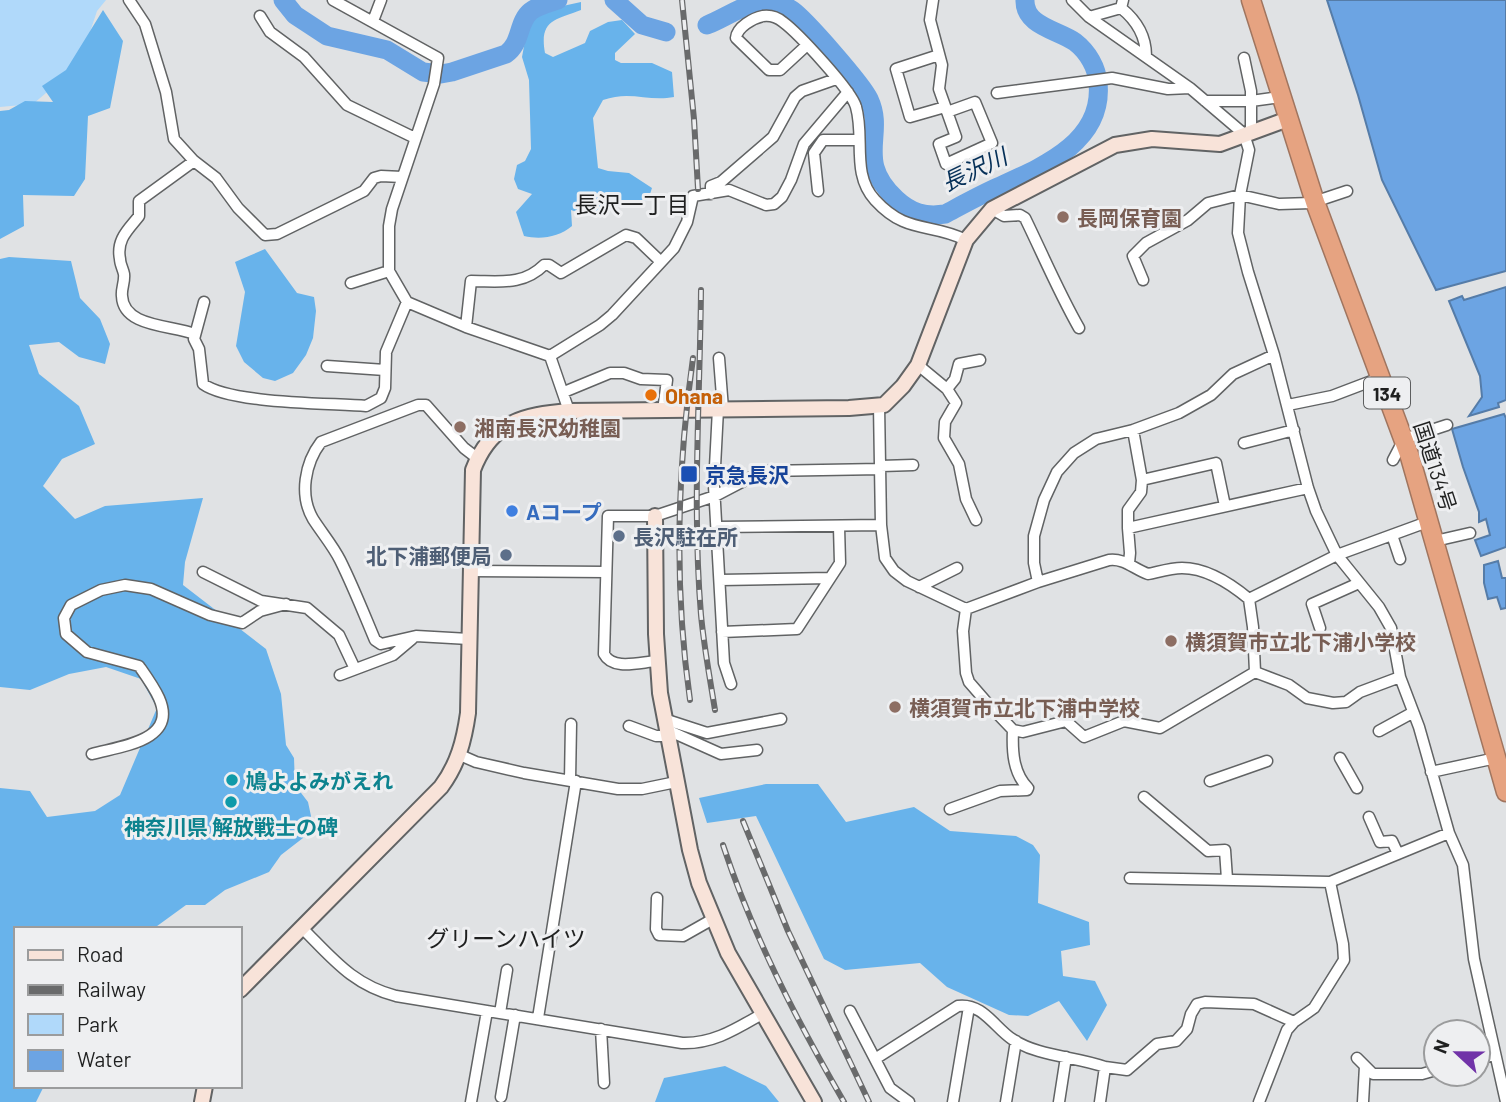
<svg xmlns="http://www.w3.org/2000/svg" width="1506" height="1102" font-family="Barlow,'Noto Sans JP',sans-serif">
  <rect width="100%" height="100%" fill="#e0e2e4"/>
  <path fill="#b0d9fa" d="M0 0H106L97 11 79 65 33 104 0 107Z"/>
  <path fill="#68b3eb" d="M581 2V10C555 20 539 20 545 53L553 57 585 43 590 31 608 22 622 20 635 34 615 53V60L621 63H652L672 72 674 97C648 102 630 90 603 100L593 118 598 168 608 171 629 173 652 188 648 200 616 204 585 215 571 210 572 226C559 237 541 240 524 236L516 212 532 194 518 189 514 179 517 165 525 161 531 149 529 80 522 57 527 30 534 17 549 9Z
    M103 10 123 41 110 108 88 116 85 179 74 196 23 195 24 226 0 239V111L9 110 25 101 53 102 42 86 66 70Z
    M265 249 297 293 314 297 316 311 313 338 306 355 293 373 275 381 263 378 244 362 236 346 245 292 235 262Z
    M9 257 71 261 80 298 100 319 110 344 105 364 79 357 59 342 29 345 39 374 79 406 95 444 62 459 43 486 75 519 105 506 203 498 185 562 183 585 266 649 281 694 286 745 294 758 295 785 308 802 311 816 303 838 281 855 269 872 225 890 205 905H186L153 929H16V1086H44L36 1102H0V788L30 791 47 817 95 811 120 795 157 708 141 679 106 667 69 674 30 690 0 687V259Z
    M766 784H818L846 822 914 807 950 831 1016 836 1033 845 1040 855 1038 903 1089 922 1090 945 1061 951 1063 976 1095 981 1107 1005 1087 1041 1059 1001 1028 1016 1009 1015 947 987 920 963 845 970 824 959 756 816 707 823 699 798Z
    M725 1066 766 1086 779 1102H655L664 1078Z"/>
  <path fill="#6ca4e3" stroke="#557ca8" stroke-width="2" d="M1327 0H1506V271L1436 290 1382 180 1358 95Z
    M1506 287V400L1498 403 1499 407 1469 416 1482 397 1480 376 1449 301 1462 296 1464 300Z
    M1504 414 1506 418V547L1481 556 1475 540 1490 535 1486 519 1479 522V512L1463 467 1452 429Z
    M1498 561 1502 578H1506V608L1501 609 1497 597 1488 599 1484 583V565Z"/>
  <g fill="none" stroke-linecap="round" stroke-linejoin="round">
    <path stroke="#6ca4e3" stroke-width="19" d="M283 0 295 15 327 36 387 50 423 72 441 74 452 72 506 54C522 43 517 22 531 11 539 5 549 3 558 0
      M614 0 642 25 666 32
      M707 25C725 18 747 2 767 1 776 1 784 5 792 10 806 20 862 84 869 99 886 135 854 160 896 199 911 213 925 217 945 214 962 205 980 195 998 187 1042 167 1104 142 1098 83 1097 68 1088 52 1075 42 1058 30 1024 26 1025 0"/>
    <defs>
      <path id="street" d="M129 0 145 24 166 92 174 139 194 161 216 178 238 208 265 235 277 234 338 204 364 191 374 178 381 176 402 177
        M333 0 438 58 434 84 392 209 389 226V271L407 302 466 327 550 356 569 411
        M933 0 930 20 942 65 939 89 956 137 939 144 946 164 992 143 975 102 947 112
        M1072 0 1089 17 1190 88 1244 134 1249 150 1240 195 1238 233 1248 272 1274 355 1308 488 1316 511 1337 555 1379 607 1391 628 1400 677 1419 727 1449 833 1463 865 1474 959 1506 1102
        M1123 0 1121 8C1136 20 1146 35 1146 56
        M260 16 270 32 304 57 347 105 415 138
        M1089 17 1121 8
        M373 21 381 0
        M806 46 780 70H769L736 38C737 27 753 18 763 16 771 15 777 17 783 22 798 33 852 91 856 107 865 138 851 174 875 200 907 235 930 222 966 240
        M939 55 896 69 910 117 945 107
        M1244 58 1251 91V132
        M997 93 1112 78 1168 89 1190 88
        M1205 101H1251L1280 97
        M194 161 139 201V216C129 229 116 239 120 259 120 264 123 269 124 274 125 282 121 289 122 296 123 328 174 325 194 334
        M818 191 814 153 823 140H859
        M711 194V186L721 182 773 137 795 97 802 91 836 79
        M992 209 1004 216 1020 215 1025 218C1043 255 1059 293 1079 328
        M1143 280 1133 256 1146 243 1188 220 1208 203 1240 195 1279 204 1311 203 1347 191
        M351 283 389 271
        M204 302 194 339 199 349 203 384C231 404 329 403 366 406L381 398 385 388 386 352 407 302
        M466 327 471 281C499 281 523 286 544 265H549L561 273 626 235 636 238 660 261
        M550 356 600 325 612 315 674 248 687 222 693 196 729 190 766 205 774 204 782 197 791 180 804 144 848 92
        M719 358 723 409
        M918 365 947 389 956 403 945 422 944 438 959 464 966 499 976 520
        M327 366 385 370
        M947 389 955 379 959 364 980 360
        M564 392 610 373H624L641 379 667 380 663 411
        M879 405 881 525 885 558 894 571 907 581 966 609 1038 582 1109 560C1124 558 1134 569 1148 574 1158 572 1171 568 1182 568 1207 568 1231 584 1249 599L1253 627 1255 672
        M1288 405 1332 396 1382 377
        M718 409 714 486 724 663 731 684
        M1244 443 1294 430
        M1393 460 1404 439 1447 425
        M881 466 913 465
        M1142 480 1216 463 1225 506
        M717 527 881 525
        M1128 528V510L1141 492 1142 480 1133 430
        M1392 535 1400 559
        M1435 541 1470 533
        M1129 563 1130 553 1128 528 1308 488
        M470 571 606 572
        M203 572 261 601 307 608 339 635 355 669
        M720 580 830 578
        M1038 582 1034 563V536L1044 500 1057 472 1074 453 1096 439 1133 430 1179 413 1211 395 1233 374 1274 355
        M919 587 957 568
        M1249 599 1337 555 1430 521
        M966 609 963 631 966 673 969 682 989 705 1013 730 1023 732 1066 721 1084 737 1124 721 1160 728 1255 672
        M1320 628 1312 604 1359 583
        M722 632 797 629 840 563 839 527
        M469 639 416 636 381 644 375 640C364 614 353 586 340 560 333 546 322 533 313 519 299 495 305 463 321 442L418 405H426L464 448 477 458
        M657 661C640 662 613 671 604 654L608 516H655L715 496 763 471 881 469
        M1255 672 1289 685 1307 698 1333 703 1346 702 1360 692 1400 677
        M340 675 393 655 412 639
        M664 719 707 733 781 719
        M629 726 656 736H666
        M665 729 721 754 757 750
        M1379 731 1412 713
        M92 754C121 746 178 741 159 698 154 687 146 676 139 666L87 652 66 634 64 618 71 605 101 590 125 585 151 589 210 615 242 623 260 611 286 604
        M460 755 476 762 524 773 618 789H642L676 782
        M1340 758 1357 788
        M1431 772 1496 758
        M570 780 571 724
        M1210 781 1267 761
        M1144 797 1208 851 1225 850 1227 879
        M950 809 1000 791 1027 790 1028 788C1013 773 1012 751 1013 730
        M1369 817 1380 842 1392 841 1398 854
        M1130 878 1330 882 1449 833
        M657 898 656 929 659 935 683 936 713 919
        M303 929C333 959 353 985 396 996L682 1043C713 1044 736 1029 762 1014
        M850 1011 890 1088 909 1102
        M500 1013 507 970
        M538 1018 576 781
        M601 1029 604 1083
        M1357 1058 1373 1074H1422L1436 1070
        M875 1059 958 1006C983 1003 994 1027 1012 1039 1039 1057 1075 1056 1105 1067L1100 1102
        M1478 1059 1495 1055
        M1105 1067 1127 1070 1157 1044 1176 1041 1187 1029 1191 1014 1197 1004 1205 1002 1254 1004 1294 1022
        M501 1097 515 1015
        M471 1102 487 1011
        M953 1102 969 1007
        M1006 1102 1016 1041
        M1059 1102 1066 1057
        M1259 1102 1287 1030 1294 1022 1314 1008 1344 960 1343 944 1330 882
        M1363 1102 1365 1066"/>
      <path id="secondary" d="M655 516 656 634 660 693 690 850 699 883 728 953 814 1102
        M240 990 441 787C458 764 464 741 468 713L473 470C491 422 523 415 569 411L849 408 884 405 903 386 918 365 966 240 992 209 1115 145 1152 139 1220 144 1288 119
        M202 1102 205 1086"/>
      <path id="highway" d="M1251 0 1315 202 1410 457 1506 792"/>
    </defs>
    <use href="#street" stroke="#616364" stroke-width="13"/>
    <use href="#secondary" stroke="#616364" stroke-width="18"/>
    <use href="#highway" stroke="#a0755f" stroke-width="21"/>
    <use href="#street" stroke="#fff" stroke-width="10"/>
    <use href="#secondary" stroke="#f8e3d9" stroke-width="14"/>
    <use href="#highway" stroke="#e6a381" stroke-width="18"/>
    <defs>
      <path id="rail" d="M682 0 694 119 698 189
        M701 290C700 398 692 507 701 615 704 647 710 679 715 710
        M690 700C674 587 677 471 693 358
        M743 821 788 931 869 1102
        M723 845C753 936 796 1019 844 1102"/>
    </defs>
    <use href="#rail" stroke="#696a6b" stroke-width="6"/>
    <use href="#rail" stroke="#eeeff1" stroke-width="3.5" stroke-dasharray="10" stroke-linecap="butt"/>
  </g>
  <g fill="#8d6e63" stroke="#eeeff1" stroke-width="2.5">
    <circle cx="1063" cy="217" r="7"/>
    <circle cx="460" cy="427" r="7"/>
    <circle cx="1171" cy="641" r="7"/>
    <circle cx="895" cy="707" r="7"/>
  </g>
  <circle fill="#e8710a" stroke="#eeeff1" stroke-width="2.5" cx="651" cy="395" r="7"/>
  <rect fill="#1a4fb4" stroke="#eeeff1" stroke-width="2.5" x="680" y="465" width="18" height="18" rx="3.5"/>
  <circle fill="#3f7fe0" stroke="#eeeff1" stroke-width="2.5" cx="512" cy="511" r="7"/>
  <g fill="#5c6f8a" stroke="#eeeff1" stroke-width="2.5">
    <circle cx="619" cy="536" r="7"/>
    <circle cx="506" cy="555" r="7"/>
  </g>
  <g fill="#0f9aa8" stroke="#eeeff1" stroke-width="2.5">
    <circle cx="232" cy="780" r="7"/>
    <circle cx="231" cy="802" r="7"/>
  </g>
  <g text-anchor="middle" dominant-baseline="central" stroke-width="6" stroke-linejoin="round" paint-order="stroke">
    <rect fill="#eeeff1" stroke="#5d5e5f" stroke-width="2" x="1364" y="377.5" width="46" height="31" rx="5"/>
    <g font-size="19" font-weight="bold" fill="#1f2020">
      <text x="1387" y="393">134</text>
    </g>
    <g font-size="21" font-weight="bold" fill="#785e54" stroke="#eeeff1" text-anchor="start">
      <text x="1077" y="217">長岡保育園</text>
      <text x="474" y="427">湘南長沢幼稚園</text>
      <text x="1185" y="641">横須賀市立北下浦小学校</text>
      <text x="909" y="707">横須賀市立北下浦中学校</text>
    </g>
    <g font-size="21" font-weight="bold" fill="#c56008" stroke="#eeeff1" text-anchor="start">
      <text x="665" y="395">Ohana</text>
    </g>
    <g font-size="21" fill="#1f2020" stroke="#eeeff1">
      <text transform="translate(1436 466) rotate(72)">国道134号</text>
    </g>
    <g font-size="21" font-weight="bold" fill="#164399" stroke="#eeeff1" text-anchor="start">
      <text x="705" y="474">京急長沢</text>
    </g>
    <g font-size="21" font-weight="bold" fill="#366cbe" stroke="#eeeff1" text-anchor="start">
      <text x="526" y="511">Aコープ</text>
    </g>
    <g font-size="21" font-weight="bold" fill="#4e5e75" stroke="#eeeff1" text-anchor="start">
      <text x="633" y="536">長沢駐在所</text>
      <text x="492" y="555" text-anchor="end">北下浦郵便局</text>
    </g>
    <g font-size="21" font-weight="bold" fill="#0d838f" stroke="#eeeff1" text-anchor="start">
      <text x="246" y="780">鳩よよみがえれ</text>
      <text x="231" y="826" text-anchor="middle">神奈川県 解放戦士の碑</text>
    </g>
    <g font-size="23" font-style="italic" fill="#063058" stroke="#eeeff1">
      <text transform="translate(974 169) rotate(-25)">長沢川</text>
    </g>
    <g font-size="23" fill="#1f2020" stroke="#eeeff1">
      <text x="632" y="204">長沢一丁目</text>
      <text x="506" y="938">グリーンハイツ</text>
    </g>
  </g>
  <rect x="14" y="927" width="228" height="161" fill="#eeeff1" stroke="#9b9c9d" stroke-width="2"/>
  <rect x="28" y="950" width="35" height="10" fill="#f8e3d9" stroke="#9b9c9d" stroke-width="2"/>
  <text x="77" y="962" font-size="21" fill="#1f2020">Road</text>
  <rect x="28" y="985" width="35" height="10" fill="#696a6b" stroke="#9b9c9d" stroke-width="2"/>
  <text x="77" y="997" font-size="21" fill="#1f2020">Railway</text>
  <rect x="28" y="1014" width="35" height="21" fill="#b0d9fa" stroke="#9b9c9d" stroke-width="2"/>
  <text x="77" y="1032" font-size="21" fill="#1f2020">Park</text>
  <rect x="28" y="1050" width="35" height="21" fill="#6ca4e3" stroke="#9b9c9d" stroke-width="2"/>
  <text x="77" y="1067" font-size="21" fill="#1f2020">Water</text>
  <g transform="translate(1457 1053) rotate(292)"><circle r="33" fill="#eeeff1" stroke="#9b9c9d" stroke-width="2"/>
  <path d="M0-5L12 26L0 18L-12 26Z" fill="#7133a8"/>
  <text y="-10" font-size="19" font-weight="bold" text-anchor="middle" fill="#1f2020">N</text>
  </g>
</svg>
